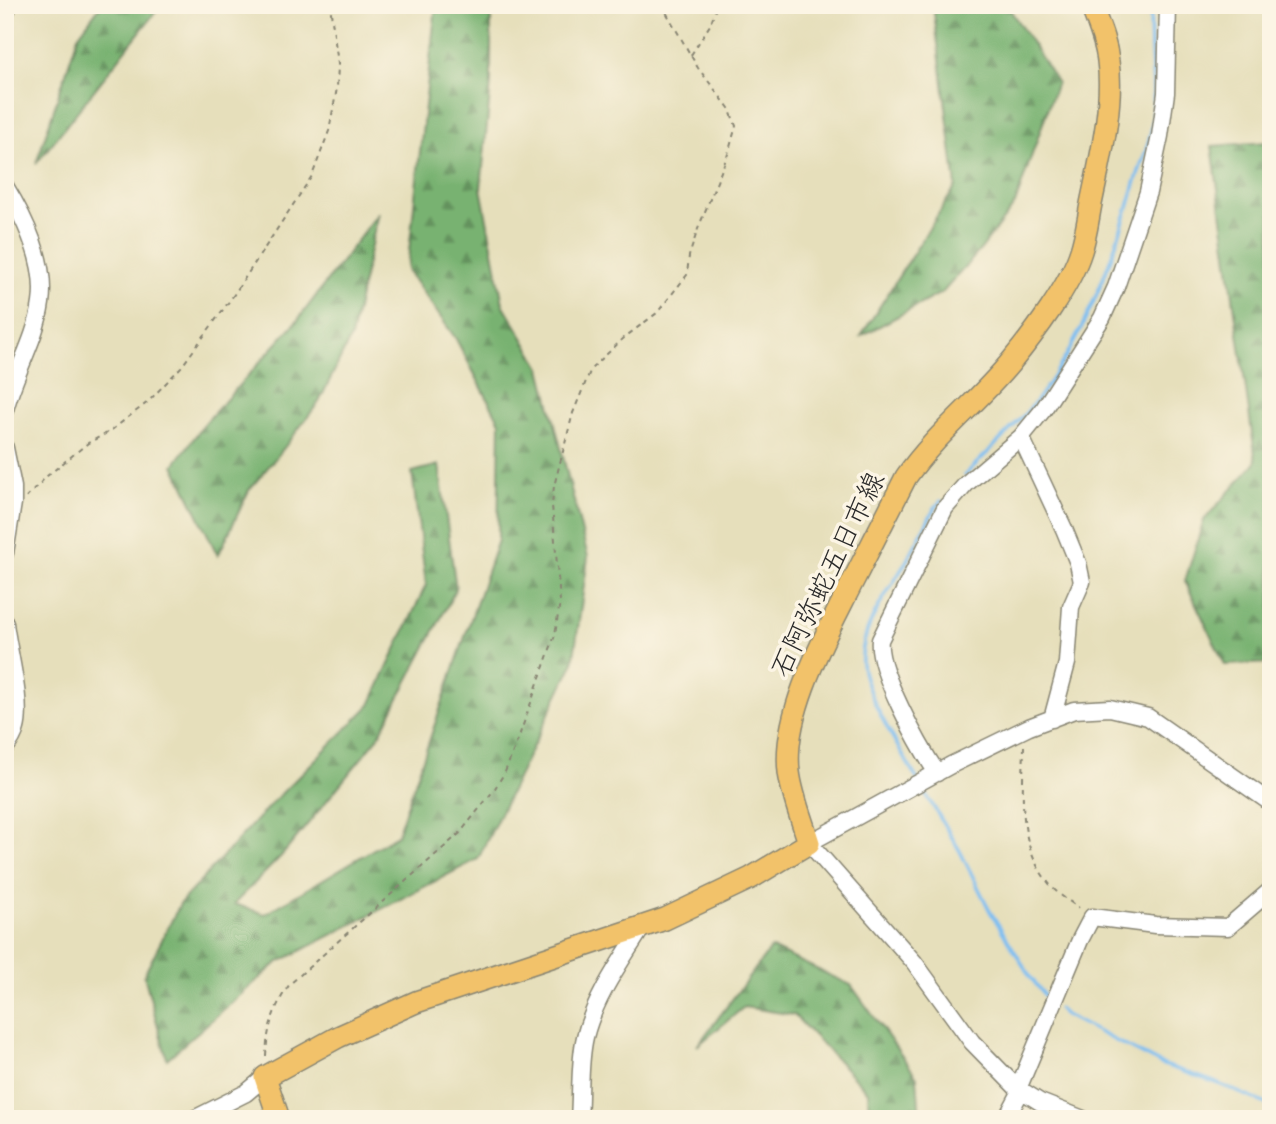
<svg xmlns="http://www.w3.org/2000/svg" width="1276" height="1124" font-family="Mynerve,'Klee One',sans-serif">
  <defs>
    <pattern id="forest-firs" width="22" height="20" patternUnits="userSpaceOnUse" patternTransform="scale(1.75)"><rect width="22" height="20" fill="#78b271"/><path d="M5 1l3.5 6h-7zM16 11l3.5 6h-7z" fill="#63915d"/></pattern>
  </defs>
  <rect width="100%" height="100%" fill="#fcf5e5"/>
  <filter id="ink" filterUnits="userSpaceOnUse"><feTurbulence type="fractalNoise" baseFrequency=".0143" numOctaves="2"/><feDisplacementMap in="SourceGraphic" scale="14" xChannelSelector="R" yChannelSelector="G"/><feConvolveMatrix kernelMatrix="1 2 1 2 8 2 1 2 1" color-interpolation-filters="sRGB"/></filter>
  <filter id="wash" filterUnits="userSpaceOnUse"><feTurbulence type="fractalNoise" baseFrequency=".00686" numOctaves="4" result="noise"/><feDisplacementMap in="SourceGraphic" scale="28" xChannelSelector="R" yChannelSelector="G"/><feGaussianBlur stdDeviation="1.57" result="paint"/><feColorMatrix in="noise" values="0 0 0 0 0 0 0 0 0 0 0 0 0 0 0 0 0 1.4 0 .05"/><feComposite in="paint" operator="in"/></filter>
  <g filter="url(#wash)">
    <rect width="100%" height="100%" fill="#e6dfbb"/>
    <path fill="url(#forest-firs)" stroke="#526e4e" stroke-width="2" d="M101 5H161L36 164 78 36Z
      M436 5H491V82L481 188 503 304 541 368 588 557 573 664 478 859 277 963 167 1059 144 975 181 902 271 804 370 705 426 585 412 472 439 465 456 589 378 738 284 853 234 904 265 914 397 835 498 540 500 422 456 339 407 270Z
      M933 5H1007L1057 82 1015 204 981 249 943 292 861 336 956 186Z
      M1267 142 1271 150V663L1225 665 1185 581 1204 520 1256 462 1212 146Z
      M378 213 351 337 319 402 284 448 249 490 218 556 174 465 206 422 297 321Z
      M771 948 851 985 917 1077 920 1119H869L868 1092 794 1015 744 1007 697 1046Z"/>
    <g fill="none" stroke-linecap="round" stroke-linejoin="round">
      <path stroke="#7cbef2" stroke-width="3.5" d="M965 475C989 451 1014 428 1035 402 1084 340 1113 259 1135 184 1141 163 1152 139 1153 117 1155 80 1148 43 1151 5
        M917 779C901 751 864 694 862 663 860 625 890 591 907 560 917 543 925 525 935 508L941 501
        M921 786 960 851 990 911 1031 978 1049 1001
        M1058 1008 1065 1015 1161 1064 1214 1082 1271 1106"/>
    </g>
  </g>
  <g filter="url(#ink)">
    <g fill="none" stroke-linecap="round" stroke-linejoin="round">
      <defs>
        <path id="minor" d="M5 14 9 5
          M5 186C25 219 47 263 41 303 36 340 14 374 5 410
          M1021 437 1064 529 1078 563 1082 582 1071 607 1067 663 1052 719
          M5 448 13 487V503L5 553
          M5 623C8 650 23 704 16 728 14 736 10 742 5 748
          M937 773C920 747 876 669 880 640L945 508 967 483 1021 437 1043 410 1102 318 1116 287 1148 192 1160 136 1166 93 1168 5
          M1018 1089 1080 940 1092 917 1155 925 1228 927 1271 890
          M194 1119 246 1093 265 1077
          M579 1119C581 1093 579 1062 585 1037 595 997 621 961 643 926
          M1006 1119 1021 1091
          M1083 1119 1040 1102 1016 1087 972 1042 914 962 809 843 951 765 1029 727 1074 710 1110 708 1148 717 1271 803"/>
        <path id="major" d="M279 1119 265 1077 338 1037 416 1002 665 919 751 878 809 843C802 820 792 796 789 772 782 713 825 637 850 587 869 550 887 514 906 477 935 435 977 403 1010 363 1034 334 1070 286 1081 251 1086 236 1088 219 1091 204 1100 160 1114 105 1108 61 1106 41 1098 24 1091 5"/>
      </defs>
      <use href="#minor" stroke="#888573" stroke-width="19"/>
      <use href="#major" stroke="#888573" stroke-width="24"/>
      <path stroke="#888573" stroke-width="2" stroke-dasharray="5 5" stroke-linecap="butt" d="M691 55 710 25 717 5
        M26 498 47 476 88 443 109 432 148 402 182 366 233 296 312 176 329 131 337 88 338 64 330 5
        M1024 746C1023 796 1016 848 1053 888 1060 896 1071 902 1079 908
        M266 1056C267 1029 274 1006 290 984L460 833 494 790 505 772 517 742 555 635 560 601 552 505 554 486 573 413 591 369 625 337 657 313 687 275 689 256 698 229 728 154 736 126 729 108 698 68 662 5"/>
      <use href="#minor" stroke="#fff" stroke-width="16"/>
      <use href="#major" stroke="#f2c26a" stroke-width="21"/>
    </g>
  </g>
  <g text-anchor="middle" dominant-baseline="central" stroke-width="7" stroke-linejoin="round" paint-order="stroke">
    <g font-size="28" fill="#2b2b2b" stroke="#fcf5e5">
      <text transform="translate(829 575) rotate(-64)">石阿弥蛇五日市線</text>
    </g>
  </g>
  <rect width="1276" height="1124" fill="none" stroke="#fcf5e5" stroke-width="28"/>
</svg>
